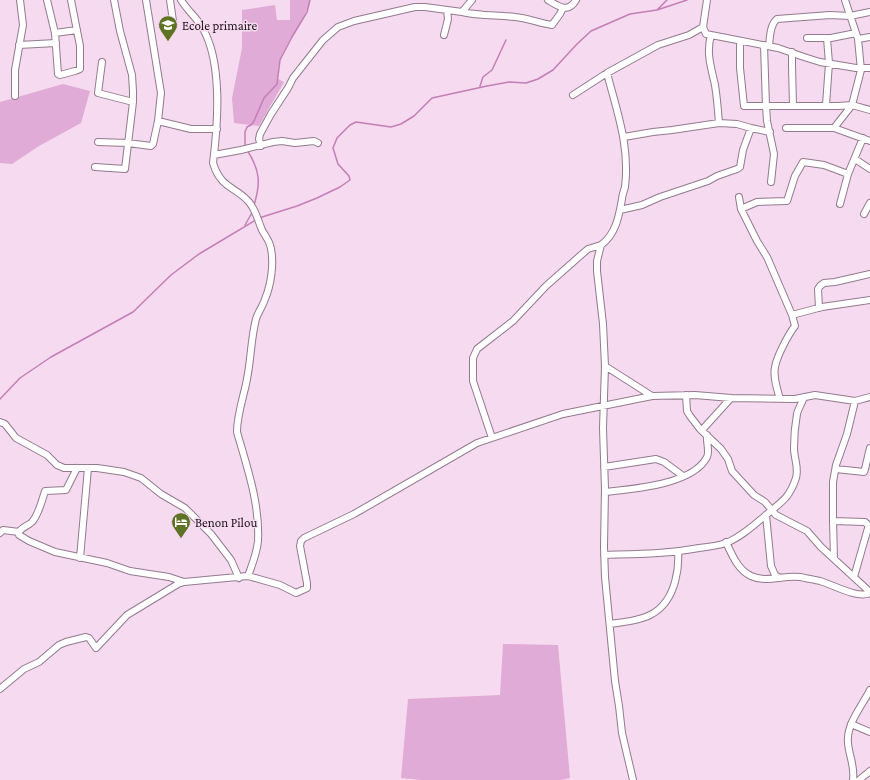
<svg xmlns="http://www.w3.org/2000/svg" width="870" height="780" font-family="'Crimson Pro',serif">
  <rect width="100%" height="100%" fill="#f6daf0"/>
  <path fill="#e0abd6" d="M290 0H310C304 22 288 39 280 60 278 66 278 73 278 79L284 82 259 126 234 123 232 98 242 48V10L275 5 277 20H290Z
    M63 84 90 91 81 123 39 146 12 164 0 163V102Z
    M503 644 558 645 570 778 561 780H421L401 778 408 699 500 695Z"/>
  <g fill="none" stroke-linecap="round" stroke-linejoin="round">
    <path stroke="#c37eb6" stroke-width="1.5" d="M657 10 667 0
      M480 86 483 77 492 70 506 40
      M245 147V132L247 127 251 125 254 121 264 98 277 84 280 60 292 37 307 12 310 0
      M247 150C260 170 261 183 254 205
      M259 218 297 206 317 198 340 187 350 180 349 176 338 164 333 148 337 138 350 125 356 122 391 127 401 124 414 116 432 98 487 86 509 82 526 83 538 79 553 70 577 44 591 31 630 14 657 10 687 0
      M245 225 253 211
      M0 399 20 378 51 357 133 312 171 275 199 254 256 220"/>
    <defs>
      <path id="minor" d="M47 0 55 33 58 74 60 75 75 71 80 69V46L71 0
        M146 0 161 93 158 121 191 129H217
        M170 0 173 21
        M548 0C558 6 568 14 576 0
        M707 0 703 27 706 34 778 48 804 57 820 62 856 68H870
        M462 12C480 16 497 15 515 17 527 18 539 23 552 25L560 14 563 8
        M55 33 77 30
        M444 35 448 19 447 10
        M711 35C706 53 711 67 715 85 717 97 718 110 719 123
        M807 38H831L856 33
        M858 39 870 37
        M740 41V68L744 106H838L852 105 870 110
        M19 45 56 43
        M764 45 766 106 767 121 774 154 771 182
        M769 46C770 37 770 25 777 19L830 15 850 16 870 12
        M792 52V66L793 106
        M102 62 98 93 133 102
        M607 73C617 112 630 146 625 187 624 191 622 195 622 199 619 216 616 234 601 245L597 261V271L603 324 605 366 603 428 605 489 604 547 605 577 615 681 619 706 622 733 633 780
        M573 95 607 73 658 45 689 35 703 27
        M15 96V70L23 25 20 0
        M826 105 829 63 827 38
        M786 128H834L852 105 861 70 858 39 845 0
        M834 128 870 141
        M624 137 653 132 672 130 719 123 737 124 751 128 770 132
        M98 142 128 143 151 146 153 144 158 121
        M261 146 259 139 260 134 271 114 288 88 293 78 323 40 338 27 354 21 415 7H425L462 12 472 0
        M214 155 241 150 273 142 282 141 295 143 314 141 318 143
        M855 159 870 169
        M95 167 125 169 133 102V91L132 75 120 31 114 0
        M739 197 741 209 757 241 767 257 792 315 822 307 870 300
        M840 204 848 174 863 138
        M741 209 757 202 787 201 795 176 803 162 824 165 848 174
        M620 210 642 205 660 197 708 181 717 176 737 169 740 167 743 150 751 128
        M864 214 870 203
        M819 308 818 289 820 286 824 283 835 282 870 274
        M605 366 652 396
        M686 395 687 411 690 416 700 429 721 449 728 459 732 471 754 495 765 502 776 515 807 531 821 547 870 592
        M780 399C777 389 773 377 775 367 777 356 788 335 795 326L792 315
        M0 422 5 424 16 438 47 455 57 465 64 468H97L124 472 141 478 161 494 185 508 211 534 231 560 239 578
        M702 430 731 398
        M492 438 473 381V358L477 349 513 321 546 286 581 255 588 249 601 245
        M604 467 656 459 664 462 683 476
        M836 469 864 472 865 469 870 448
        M605 492C632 489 693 485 707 457 710 451 706 442 707 435
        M766 515 771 566 775 575 780 578
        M833 521V482L836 465 847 434 855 401
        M19 532V535L29 541 55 552 107 563 130 571 169 577 184 582
        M19 532C22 527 28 526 32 522 39 514 42 500 45 491L66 490 77 468
        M0 533 3 530 19 532
        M726 542C732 555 738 570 751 576 768 584 788 573 805 578 810 579 816 580 820 581 834 585 857 599 870 593
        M604 555C636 554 667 554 699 548 708 547 717 546 726 543 741 537 754 525 766 515 781 502 789 499 796 478 799 467 794 459 794 448 794 437 795 425 797 414 798 409 802 403 804 397
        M80 558 88 468
        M834 558 833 521 865 522 868 525V528L854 577
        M248 576 280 585 296 593 307 588V583L300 546 301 541 304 538 354 514 477 443 563 414 652 396 695 395 731 398 795 399 815 395 855 401 870 397
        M610 624C642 620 665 617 675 582 678 571 679 563 678 551
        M0 689 24 669 39 662 59 645 66 642 86 637 89 638 96 648 127 615 178 584 184 582 248 576C252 565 257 553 258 541 260 504 247 467 237 432 237 414 244 396 247 379 251 359 251 338 256 319 258 312 263 306 265 299 271 285 274 264 271 249 270 241 265 236 262 230 258 221 256 210 249 202 235 186 221 189 213 163 218 123 223 62 202 27 196 17 187 10 181 0
        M851 724 870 732
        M853 780C855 766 849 756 848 743 846 724 862 706 870 690
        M859 780 870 771"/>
    </defs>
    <use href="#minor" stroke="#937a8e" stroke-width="8"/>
    <use href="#minor" stroke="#fff" stroke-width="6"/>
  </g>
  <defs>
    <symbol id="school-pin" viewBox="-11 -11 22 30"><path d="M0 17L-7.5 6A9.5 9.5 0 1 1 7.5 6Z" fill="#5e7424" stroke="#f6daf0"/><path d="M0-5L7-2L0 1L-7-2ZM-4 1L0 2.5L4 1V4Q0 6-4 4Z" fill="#fff"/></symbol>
    <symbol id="hotel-pin" viewBox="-11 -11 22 30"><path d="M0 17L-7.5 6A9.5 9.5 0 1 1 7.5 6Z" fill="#5e7424" stroke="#f6daf0"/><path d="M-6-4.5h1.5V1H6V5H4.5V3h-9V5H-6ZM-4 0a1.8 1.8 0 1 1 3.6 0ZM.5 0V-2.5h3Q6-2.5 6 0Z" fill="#fff"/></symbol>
  </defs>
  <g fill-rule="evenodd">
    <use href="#school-pin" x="157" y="14" width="22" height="30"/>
    <use href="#hotel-pin" x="170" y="511" width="22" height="30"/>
  </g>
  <g text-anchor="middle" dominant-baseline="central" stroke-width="3" stroke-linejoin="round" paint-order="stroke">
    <g font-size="13" fill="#1c121a" stroke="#f6daf0" text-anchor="start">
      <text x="182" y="25">Ecole primaire</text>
      <text x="195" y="522">Benon Pilou</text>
    </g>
  </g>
</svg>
